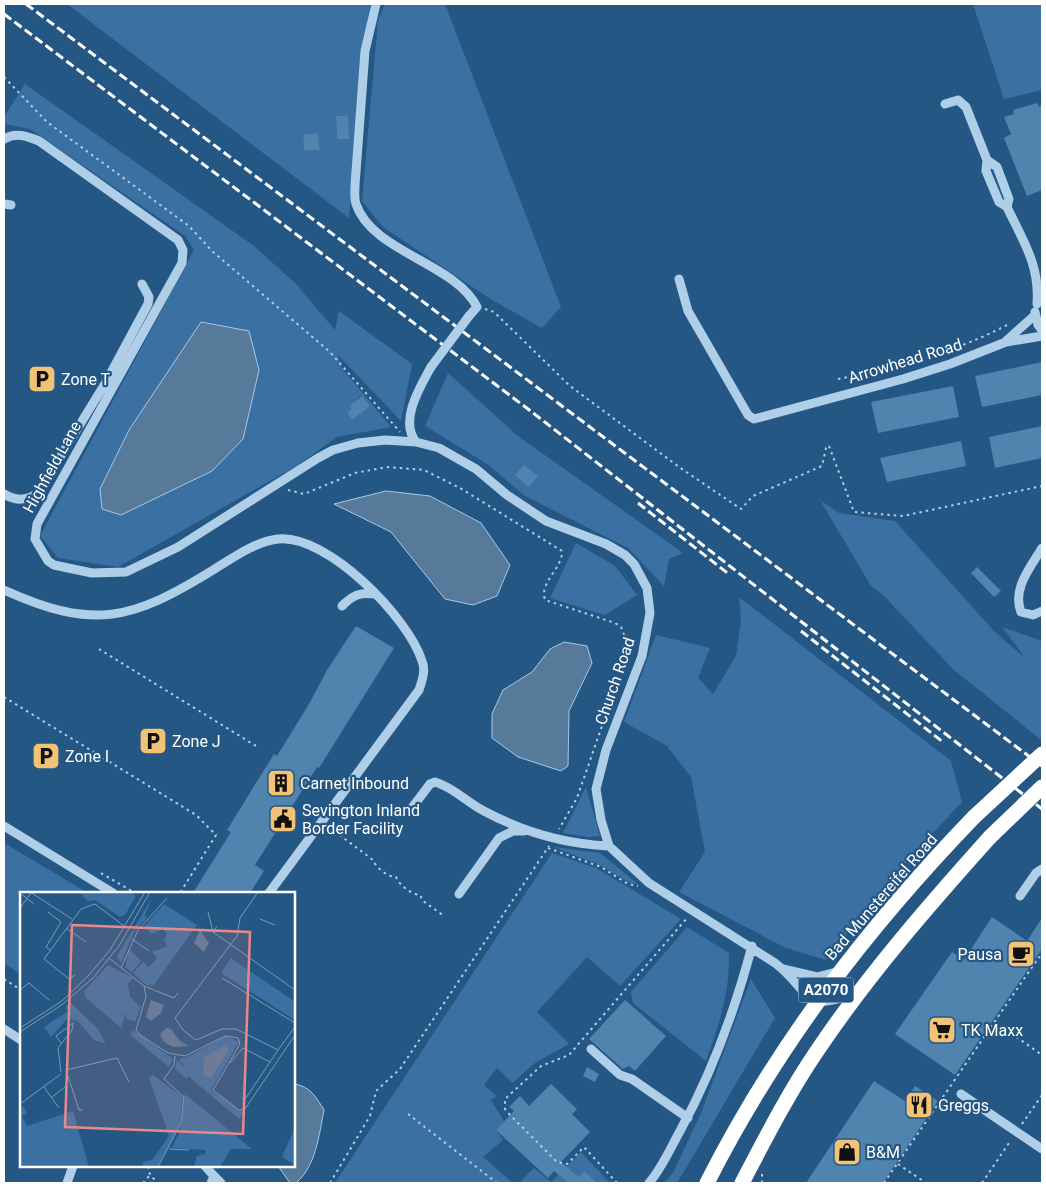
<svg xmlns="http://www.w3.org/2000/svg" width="1046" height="1187" font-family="Roboto,sans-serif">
  <rect width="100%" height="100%" fill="#255785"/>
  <path fill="#3a71a2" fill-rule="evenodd" d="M67 4H370L359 86 349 218ZM348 115V139H337L336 116ZM318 133 320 150 304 151 303 134Z
    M385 4H445L561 307 542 328 489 298 383 227 362 201 378 20Z
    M973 4H1042V90L1004 99Z
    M25 84 254 246 296 284 335 330 339 311 412 364 401 421 338 355 341 367 391 427 337 437 298 465 118 567 58 558 40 536 194 250 185 236 30 129 4 124V117ZM361 396 369 406 352 420 347 413 351 409 349 406Z
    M448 373 518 436 683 553 669 559 664 586 628 548 525 496 487 464 425 426Z
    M820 500 839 513 895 521 994 631 1026 659 1002 627 1042 641V736L1040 739 954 670 883 595 871 586Z
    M576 543 615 566 637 595 605 615 550 598Z
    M739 597 951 761 962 802 917 850 826 960 786 948 679 892 705 852 691 777 667 746 624 722 656 635 710 648 698 678 713 694 736 656 741 620Z
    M586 787 600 836 588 837 563 833Z
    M4 843 88 893H21V974L4 963Z
    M553 847 600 853 638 884 628 882 600 865Z
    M552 853 596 868 681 919 620 986 587 957 537 1012 569 1044 535 1063 512 1083 497 1068 484 1085 497 1096 491 1100 504 1121 496 1130 503 1140 483 1157 513 1183H335Z
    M687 927 729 953C730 992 719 1025 706 1061L633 1003 631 992Z
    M751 979 775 1018 677 1183H664L673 1173 701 1113Z
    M581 1152 610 1183H598L584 1171 579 1177 571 1170 563 1178 569 1183H519L534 1168 551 1182Z"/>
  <path fill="#577a9a" stroke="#a4cae9" d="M201 322 249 331 259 370 243 439 212 471 121 515 102 509 100 489 129 430Z
    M386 491 430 496 481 523 510 565 497 596 473 605 445 599 391 532 334 504Z
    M564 642 587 646 592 663 569 711 568 766 561 771 518 757 492 738V714L503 690 532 672 550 649Z
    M294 1084C310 1086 316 1097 324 1110 319 1135 316 1166 296 1183H290L278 1166H294Z"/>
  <path fill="#5183af" d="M1037 103 1039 107 1042 105V190L1027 196 1004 138 1011 134 1004 117 1014 114 1013 110Z
    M348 115 349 139H337L336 116Z
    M318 133 320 150 304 151 303 134Z
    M1042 362V395L982 407 975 376Z
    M953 386 959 417 878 433 871 402Z
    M362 396 370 406 352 420 347 413 351 409 349 406Z
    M1042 426V458L995 468 989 437Z
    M961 441 966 466 887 482 880 458Z
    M524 465 538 476 529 487 515 475Z
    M977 567 1001 591 994 597 971 573Z
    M356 626 394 648 319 768 317 767 255 865 264 871 250 893H193L231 832 227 830 274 754 277 756 309 704 327 670Z
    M992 917 1027 941 1042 918V949L955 1075 895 1034 952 952 964 960Z
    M625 1000 666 1036 635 1071 629 1066 623 1069 589 1039Z
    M587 1067 599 1074 595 1082 583 1076Z
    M874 1081 905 1101 915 1086 938 1101 883 1183H806Z
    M551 1084 577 1109 572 1114 590 1132 561 1162 579 1177 584 1171 598 1183H569L554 1171 548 1178 496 1130 514 1111 509 1107 520 1096 529 1106Z"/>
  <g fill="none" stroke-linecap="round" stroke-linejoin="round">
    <path stroke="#afcee8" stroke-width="2" stroke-dasharray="2.5 4" stroke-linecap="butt" d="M4 77 47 122 189 226 212 251 330 352 400 432
      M485 309 494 312 570 386 679 467 741 509 753 496 822 466 826 448 829 446
      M838 379C896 368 956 352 1009 324
      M829 446 854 512 903 516 1042 486
      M288 490 304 494 355 473 387 467 424 470 460 488 562 551C563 568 539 582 545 600L615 623 621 627 625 638 621 671 577 798 559 829
      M99 649 256 746
      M4 697 196 815 216 835 180 893
      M329 827 373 860C376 868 388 877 396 877 400 886 411 894 420 895L423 901 444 916
      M548 848 601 867 628 884 638 886
      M101 873 135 893
      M4 979 21 990
      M995 1022 1042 1055
      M408 1114 497 1183
      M1022 1124 1042 1095
      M898 1164 926 1183
      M148 1166 150 1175 155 1180 152 1183
      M762 1174V1183
      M143 1183 150 1175
      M330 1183 370 1116 376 1091 400 1069 549 846
      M617 1183 584 1147 567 1164 557 1162 510 1115 505 1109V1099L541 1066 569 1055 687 918
      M884 1183 1039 957 1042 959
      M982 1183 1011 1140"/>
    <path stroke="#afcee8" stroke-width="9" d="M376 4 365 51 355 185C355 191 354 199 356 204 372 252 455 263 477 307L469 316
      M945 104 958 100 966 107 987 160 986 171 999 202 1007 207C1023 241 1040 265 1037 304
      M4 139C16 132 27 136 39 141L178 240 183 250 182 263 37 524 35 539 48 561 54 565 92 573 126 572 178 547 318 458 333 450 358 443 385 440 416 442 439 448 476 469 507 495 546 521 606 544 625 555 634 564 647 588 650 613 642 656 606 750 596 789 601 820 609 846 649 883 775 963C813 992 799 1015 858 992
      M987 160 997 167 1009 199 1007 207
      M4 204 11 205
      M679 279 688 311 748 415 754 419 903 379 950 364 1006 342 1042 336
      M1035 312 1038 325 1042 330
      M1006 341 1035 315
      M416 442C399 421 420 387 431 367
      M4 494C16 501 26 501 38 493L106 382 148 304 149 297 142 284
      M1042 548C1030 568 1012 589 1021 612L1033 615 1042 611
      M4 590C94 631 132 620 213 570 233 558 254 542 278 539 327 534 408 617 422 661 426 670 422 681 419 690L269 893
      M342 606C353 595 360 592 375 594
      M408 813 430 784 435 782C453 787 468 803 484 811 523 832 565 844 609 846
      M4 826 113 893
      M459 894 499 838 513 831H524
      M1020 896 1036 873 1042 869
      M783 969 817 977 840 971
      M4 1029 21 1040
      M591 1049 620 1075 632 1079 688 1118
      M961 1094 1042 1149
      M205 1166 214 1176
      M67 1183 73 1166
      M211 1183 214 1176 221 1183
      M649 1183C662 1168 670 1149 680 1131 712 1073 735 1010 752 946"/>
    <path stroke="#fff" stroke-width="15" d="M707 1183C777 1045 867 928 974 817
      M742 1183C765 1139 789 1092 817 1051 868 975 929 905 990 837"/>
    <path stroke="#fff" stroke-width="3" stroke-dasharray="9 4" stroke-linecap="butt" d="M26 4 1042 766
      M4 14 528 409 1042 809
      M638 503 730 575
      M801 631 943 742"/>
    <path stroke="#afcee8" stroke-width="9" d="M431 367 469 316"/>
    <path stroke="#fff" stroke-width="15" d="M974 817 1042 754
      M990 837 1042 787"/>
  </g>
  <defs>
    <symbol id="parking-square" viewBox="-11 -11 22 22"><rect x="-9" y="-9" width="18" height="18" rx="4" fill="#f2c374" stroke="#255785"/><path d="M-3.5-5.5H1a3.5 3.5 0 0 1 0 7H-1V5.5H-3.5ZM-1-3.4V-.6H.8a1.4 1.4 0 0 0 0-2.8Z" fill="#111"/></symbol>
    <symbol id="building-square" viewBox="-11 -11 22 22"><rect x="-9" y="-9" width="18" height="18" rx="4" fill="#f2c374" stroke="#255785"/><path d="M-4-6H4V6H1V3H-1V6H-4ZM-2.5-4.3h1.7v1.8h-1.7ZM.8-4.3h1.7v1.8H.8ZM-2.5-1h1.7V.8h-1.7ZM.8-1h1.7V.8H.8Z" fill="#111"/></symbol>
    <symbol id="civic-square" viewBox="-11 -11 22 22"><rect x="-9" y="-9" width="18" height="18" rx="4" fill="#f2c374" stroke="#255785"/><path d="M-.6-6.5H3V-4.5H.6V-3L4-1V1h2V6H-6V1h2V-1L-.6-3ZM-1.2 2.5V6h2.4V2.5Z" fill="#111"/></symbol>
    <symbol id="cafe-square" viewBox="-11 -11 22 22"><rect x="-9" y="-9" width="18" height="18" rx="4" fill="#f2c374" stroke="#255785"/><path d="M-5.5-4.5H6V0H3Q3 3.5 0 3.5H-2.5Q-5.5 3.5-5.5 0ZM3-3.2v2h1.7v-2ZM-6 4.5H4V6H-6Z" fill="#111"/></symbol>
    <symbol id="supermarket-square" viewBox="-11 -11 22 22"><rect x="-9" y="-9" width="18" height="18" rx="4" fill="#f2c374" stroke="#255785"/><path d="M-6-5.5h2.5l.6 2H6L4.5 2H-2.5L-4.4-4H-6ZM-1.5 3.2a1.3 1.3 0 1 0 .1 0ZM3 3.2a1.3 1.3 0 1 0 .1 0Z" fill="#111"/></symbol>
    <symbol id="restaurant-square" viewBox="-11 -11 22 22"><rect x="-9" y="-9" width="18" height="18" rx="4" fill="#f2c374" stroke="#255785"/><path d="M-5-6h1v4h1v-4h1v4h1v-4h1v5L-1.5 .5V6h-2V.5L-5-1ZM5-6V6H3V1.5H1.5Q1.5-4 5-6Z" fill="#111"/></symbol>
    <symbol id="shop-square" viewBox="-11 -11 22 22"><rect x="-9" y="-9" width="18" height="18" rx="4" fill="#f2c374" stroke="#255785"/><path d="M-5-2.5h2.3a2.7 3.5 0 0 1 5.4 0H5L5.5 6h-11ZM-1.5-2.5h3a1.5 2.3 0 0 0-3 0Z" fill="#111"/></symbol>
  </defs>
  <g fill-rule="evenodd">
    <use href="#parking-square" x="26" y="363" width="32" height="32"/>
    <use href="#parking-square" x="137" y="725" width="32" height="32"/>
    <use href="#parking-square" x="30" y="740" width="32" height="32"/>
    <use href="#building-square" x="265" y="767" width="32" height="32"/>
    <use href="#civic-square" x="267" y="803" width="32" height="32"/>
    <use href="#cafe-square" x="1005" y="938" width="32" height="32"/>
    <use href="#supermarket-square" x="926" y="1014" width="32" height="32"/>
    <use href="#restaurant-square" x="903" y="1089" width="32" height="32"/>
    <use href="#shop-square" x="831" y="1136" width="32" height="32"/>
  </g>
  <g text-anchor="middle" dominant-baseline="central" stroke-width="4.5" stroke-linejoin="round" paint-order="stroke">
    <rect fill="#255785" stroke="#becdda" stroke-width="1" x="798.5" y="977.5" width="55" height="25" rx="4"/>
    <g font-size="15" font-weight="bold" fill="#fff">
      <text x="826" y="990">A2070</text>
    </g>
    <g font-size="16" fill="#fff" stroke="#255785">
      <text transform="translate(905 361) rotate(-17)">Arrowhead Road</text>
      <text transform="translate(52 467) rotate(-61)">Highfield Lane</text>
      <text transform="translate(615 681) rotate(-71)">Church Road</text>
      <text transform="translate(881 897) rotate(-49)">Bad Munstereifel Road</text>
    </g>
    <g font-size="16" fill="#fff" stroke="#255785" text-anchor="start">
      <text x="61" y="379">Zone T</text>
      <text x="172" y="741">Zone J</text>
      <text x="65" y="756">Zone I</text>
      <text x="300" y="783">Carnet Inbound</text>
      <text x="302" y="810">Sevington Inland<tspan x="302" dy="18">Border Facility</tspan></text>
      <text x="1002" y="954" text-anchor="end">Pausa</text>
      <text x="961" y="1030">TK Maxx</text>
      <text x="938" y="1105">Greggs</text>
      <text x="866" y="1152">B&amp;M</text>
    </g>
  </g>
  <g transform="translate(20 892)">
    <rect width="275" height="275" fill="#255785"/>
    <path d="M59 0H112L116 4 105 23 100 25 75 8 68 9ZM132 6 125 23 127 26 115 38 101 71 97 64ZM144 12 177 33 134 93 127 91 134 94 126 93 113 81 123 70 129 75 137 66 132 60 147 54 144 48 147 42 143 37 131 42 124 34ZM109 57 121 69 112 80 105 75ZM211 66 275 110V128L201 81ZM88 73 113 86 108 92 110 105 121 115 115 130 106 127V120L101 136 66 106 64 99ZM50 110 78 137 86 152 74 148 55 126 56 129 48 126 31 145 24 135 48 119 45 116ZM113 138 153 167 149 175 110 143ZM206 144 219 150 191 198 224 221 219 227 168 184 167 187 155 177 157 168 167 178 159 167 168 165ZM133 183 163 205 159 236 137 275H124L122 270 132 268 149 244 129 186ZM165 202 232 257H211L200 275H174L177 264 185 262 186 258 152 256 160 239ZM3 214 7 221 2 224 7 234 53 219 69 275H0V216ZM275 235V273L262 265Z" fill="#3a71a2"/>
    <path d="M180 38 189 51 184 60 174 51ZM131 108 144 113 141 121 131 129 126 125ZM146 136 151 137 160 149 169 154 153 155 144 150 140 142ZM205 153 209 158 191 186 183 184 184 166Z" fill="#577a9a"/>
    <path fill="none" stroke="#7c9ab6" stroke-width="1" d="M10 0 52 27M238 0 220 26 217 44 155 126 163 138 176 148 202 137H216L258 158 275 135M0 1 14 12M0 16 11 1M28 20 41 30 26 55 30 58M188 20 193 40 197 34M240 27 255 33M46 36 66 50M193 40 275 98M112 47 129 59M89 66 124 94 126 104 116 138 120 143 148 161 165 164 205 144 218 146 220 152 193 198 219 218 225 217 275 143M101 76 118 38 147 6M55 83 49 87 24 67 61 17 75 12 104 34M202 86 275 131M124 94 154 106 158 101M0 98 9 91 29 108M0 136 42 109 69 83 90 58 125 0M0 140 43 112 73 86 99 54 130 0M41 151 36 144 53 131 52 138 38 156 41 180M210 171 223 156 250 170M46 178 97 166 109 190M48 184 59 218H63M24 195 39 216M32 205 45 195M222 207 226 206 258 158M0 212 41 182M149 257 169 258M138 275 161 231 164 205 144 187 154 173 155 164"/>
    <path fill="#e88989" fill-opacity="0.15" stroke="#e88989" stroke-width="2.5" d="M52 33 230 40 223 242 45 235Z"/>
    <rect width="275" height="275" fill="none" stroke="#fff" stroke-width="2.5"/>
  </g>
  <rect width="1046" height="1187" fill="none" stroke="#ffffff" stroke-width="10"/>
</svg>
